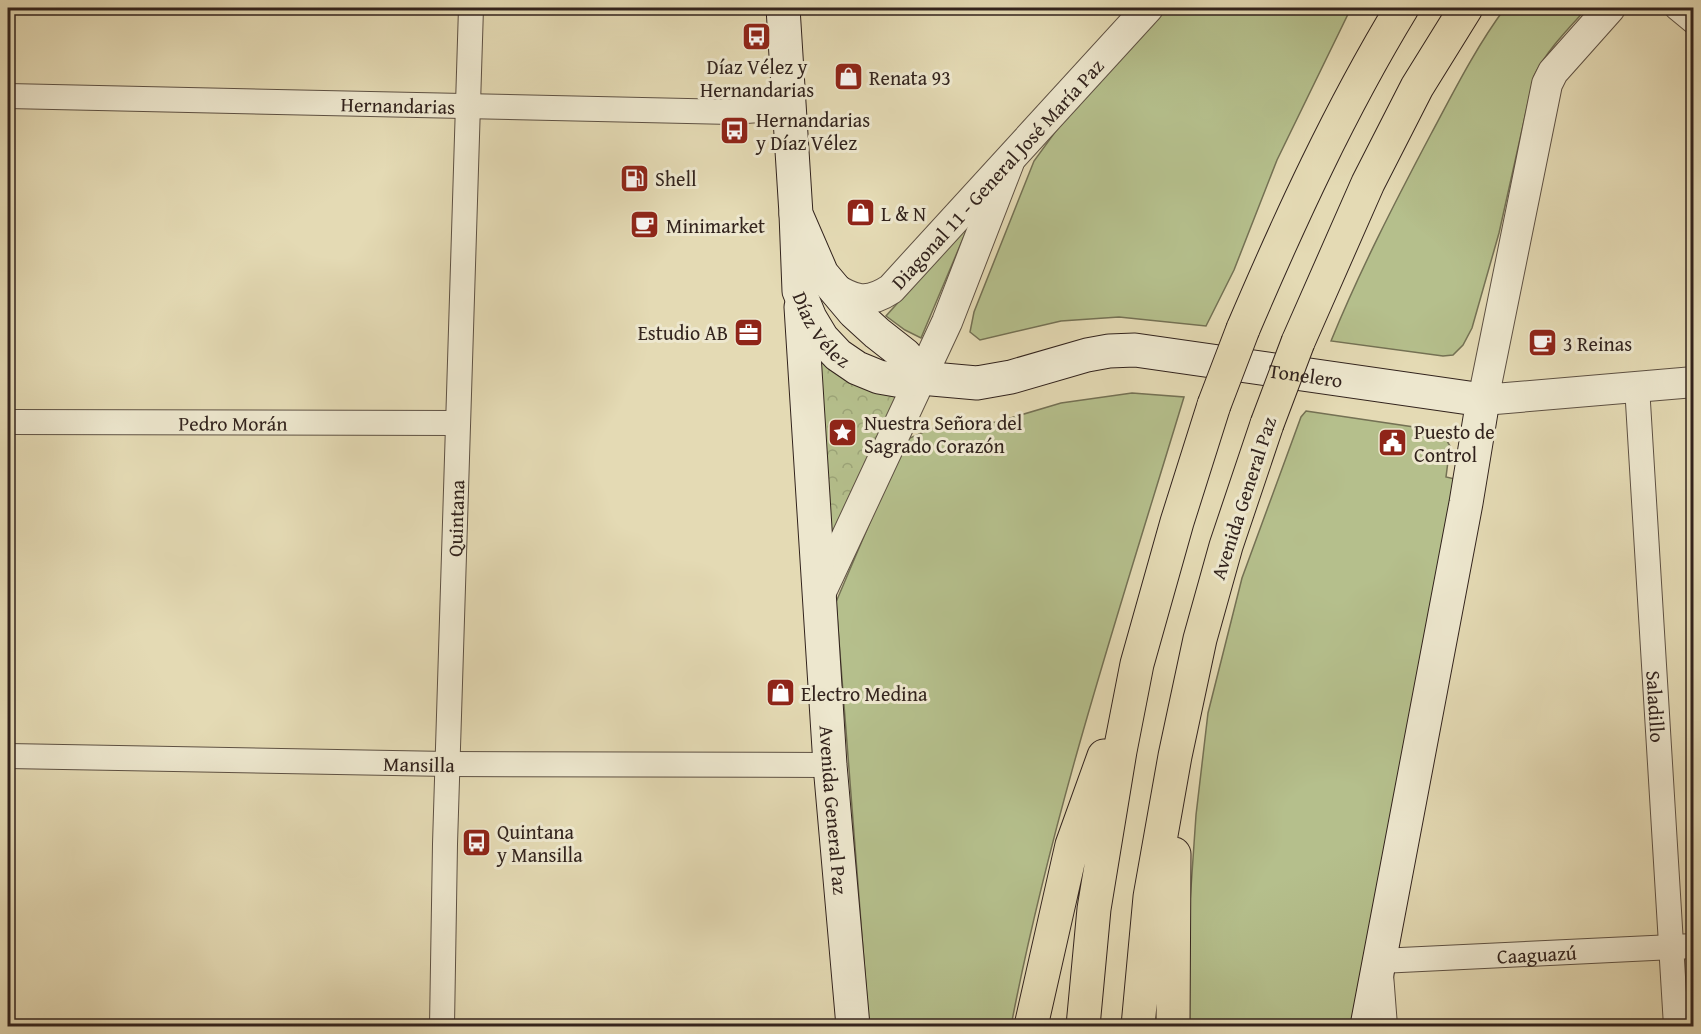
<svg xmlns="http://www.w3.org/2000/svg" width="1701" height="1034" font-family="'Gentium Book Plus',serif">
  <defs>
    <pattern id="forest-crowns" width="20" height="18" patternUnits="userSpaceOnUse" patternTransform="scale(1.5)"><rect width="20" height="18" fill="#b5bf8c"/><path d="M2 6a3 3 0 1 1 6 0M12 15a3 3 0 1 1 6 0" fill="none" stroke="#9ca478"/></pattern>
  </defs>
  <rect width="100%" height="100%" fill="#e4dab4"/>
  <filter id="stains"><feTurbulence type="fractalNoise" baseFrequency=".00333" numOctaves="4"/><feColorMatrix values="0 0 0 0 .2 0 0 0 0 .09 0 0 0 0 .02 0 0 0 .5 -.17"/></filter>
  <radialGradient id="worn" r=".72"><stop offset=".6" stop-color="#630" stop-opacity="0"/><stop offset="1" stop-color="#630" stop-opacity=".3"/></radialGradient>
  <path fill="#b5bf8c" stroke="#747154" stroke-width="1.5" d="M1159 8H1351L1277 160 1234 270 1206 326 1119 317 1061 321 980 340 970 332 974 312 1034 161 1074 106Z
    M1505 8H1587C1568 29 1547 50 1534 76L1499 233 1472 328 1463 345 1453 355 1443 356 1331 341C1360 270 1395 202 1431 134 1454 91 1476 47 1505 8Z
    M970 222 921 338 905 330 886 316Z
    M1132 393 1184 397C1121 605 1052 813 1011 1026H869L836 602 905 440 943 424 997 422 1061 403Z
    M1306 411 1441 431 1450 446 1446 477 1455 479 1363 1026H1188L1189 917 1196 815 1208 713 1242 578 1301 417Z"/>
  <path fill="url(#forest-crowns)" stroke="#747154" stroke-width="1.5" d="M811 341 901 388 825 557Z"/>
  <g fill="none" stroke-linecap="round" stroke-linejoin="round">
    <defs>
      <g id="minor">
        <path d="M1677 8 1694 22"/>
        <path id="s1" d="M8 96 732 112 789 108"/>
        <path id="s2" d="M1637 386 1676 1026"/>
        <path id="s3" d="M8 422 458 423"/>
        <path id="s4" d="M8 756 448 764 830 765"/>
        <path id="s5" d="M442 1026 445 844 471 8"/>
        <path id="s6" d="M1385 1026 1380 961 1694 946"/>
      </g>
      <g id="tertiary">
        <path d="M1610 8 1553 72 1547 84 1483 400 1694 382"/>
        <path id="s7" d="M831 286C854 301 867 305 891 289L1148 8"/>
        <path d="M820 594 947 322 1009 162"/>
      </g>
      <g id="secondary">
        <path d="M783 8 796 214 822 274 854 312 877 333 905 355 921 378"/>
        <path id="s8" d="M796 214 799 291 810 318 822 338 838 355 857 368 879 377 902 381 921 378 977 383 1011 377 1087 355 1109 351 1135 350 1483 400 1466 503 1367 1026"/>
        <path id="s9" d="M801 307 830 765 853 1026"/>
      </g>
      <path id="motorway" d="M1243 329C1290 219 1340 110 1402 8
        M1298 342 1368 183 1417 87 1466 8
        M1031 1026 1072 845 1104 756
        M1083 1026 1094 909 1120 751 1137 664 1177 522 1214 405
        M1138 1026 1150 897 1175 756 1200 639 1226 546 1267 424
        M1173 1026 1174 854"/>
    </defs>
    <use href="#minor" stroke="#5e5143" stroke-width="26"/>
    <use href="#tertiary" stroke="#5e5143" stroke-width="32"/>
    <use href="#secondary" stroke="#32231d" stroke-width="35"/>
    <use href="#motorway" stroke="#32231d" stroke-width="35"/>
    <use href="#minor" stroke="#ede7ce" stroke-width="24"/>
    <use href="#tertiary" stroke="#ede7ce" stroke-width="30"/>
    <use href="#secondary" stroke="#ede7ce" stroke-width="33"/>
    <use href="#motorway" stroke="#e4dab4" stroke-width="33"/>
    <defs>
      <path id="motorway-bridge" d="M1214 405 1243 329
        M1267 424 1298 342"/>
    </defs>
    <use href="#motorway-bridge" stroke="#32231d" stroke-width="35" stroke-linecap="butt"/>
    <use href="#motorway-bridge" stroke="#e4dab4" stroke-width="33"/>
  </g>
  <defs>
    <symbol id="bus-square" viewBox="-11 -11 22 22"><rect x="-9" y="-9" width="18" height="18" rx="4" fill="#8f2418" stroke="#ede7ce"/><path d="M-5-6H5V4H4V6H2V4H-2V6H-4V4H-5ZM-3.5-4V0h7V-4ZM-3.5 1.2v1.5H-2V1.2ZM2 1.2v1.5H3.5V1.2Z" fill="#fff"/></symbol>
    <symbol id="shop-square" viewBox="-11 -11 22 22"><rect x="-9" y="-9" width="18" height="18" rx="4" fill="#8f2418" stroke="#ede7ce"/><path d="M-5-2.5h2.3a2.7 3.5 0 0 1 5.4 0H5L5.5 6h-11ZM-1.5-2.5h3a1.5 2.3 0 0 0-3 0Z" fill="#fff"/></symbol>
    <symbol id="fuel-square" viewBox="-11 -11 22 22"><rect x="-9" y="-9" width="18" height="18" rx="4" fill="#8f2418" stroke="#ede7ce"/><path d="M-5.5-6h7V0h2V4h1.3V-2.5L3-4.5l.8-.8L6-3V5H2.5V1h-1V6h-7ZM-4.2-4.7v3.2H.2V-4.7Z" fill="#fff"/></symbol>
    <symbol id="cafe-square" viewBox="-11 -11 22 22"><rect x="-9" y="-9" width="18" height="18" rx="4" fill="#8f2418" stroke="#ede7ce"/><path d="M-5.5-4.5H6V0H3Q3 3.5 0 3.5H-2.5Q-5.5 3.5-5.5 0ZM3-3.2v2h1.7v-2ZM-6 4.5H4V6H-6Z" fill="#fff"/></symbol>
    <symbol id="office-square" viewBox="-11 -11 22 22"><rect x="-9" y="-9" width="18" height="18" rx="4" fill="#8f2418" stroke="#ede7ce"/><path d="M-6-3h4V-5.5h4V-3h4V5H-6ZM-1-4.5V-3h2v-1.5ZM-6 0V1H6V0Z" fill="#fff"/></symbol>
    <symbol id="sight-square" viewBox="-11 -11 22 22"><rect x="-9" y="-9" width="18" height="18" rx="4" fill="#8f2418" stroke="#ede7ce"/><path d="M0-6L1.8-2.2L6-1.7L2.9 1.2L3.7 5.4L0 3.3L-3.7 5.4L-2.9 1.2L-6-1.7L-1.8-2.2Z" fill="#fff"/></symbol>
    <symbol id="civic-square" viewBox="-11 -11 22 22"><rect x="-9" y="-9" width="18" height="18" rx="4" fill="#8f2418" stroke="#ede7ce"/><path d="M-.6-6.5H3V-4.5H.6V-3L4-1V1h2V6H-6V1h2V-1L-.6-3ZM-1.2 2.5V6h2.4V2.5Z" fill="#fff"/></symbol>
  </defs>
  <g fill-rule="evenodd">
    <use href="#bus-square" x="740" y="20" width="33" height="33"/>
    <use href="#shop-square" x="832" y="60" width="33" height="33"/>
    <use href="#bus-square" x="718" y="114" width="33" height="33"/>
    <use href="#fuel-square" x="618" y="162" width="33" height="33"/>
    <use href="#shop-square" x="844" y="196" width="33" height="33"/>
    <use href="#cafe-square" x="628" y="208" width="33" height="33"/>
    <use href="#office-square" x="732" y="316" width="33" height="33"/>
    <use href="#cafe-square" x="1526" y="326" width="33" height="33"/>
    <use href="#sight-square" x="826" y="416" width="33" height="33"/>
    <use href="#civic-square" x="1376" y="426" width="33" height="33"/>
    <use href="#shop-square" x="764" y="676" width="33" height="33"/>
    <use href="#bus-square" x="460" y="826" width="33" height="33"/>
  </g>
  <g text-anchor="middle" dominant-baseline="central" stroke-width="6" stroke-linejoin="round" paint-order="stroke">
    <g font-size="20" fill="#32231d" stroke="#ede7ce" text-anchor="start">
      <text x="757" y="66" text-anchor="middle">Díaz Vélez y<tspan x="757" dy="23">Hernandarias</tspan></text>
      <text x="869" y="77">Renata 93</text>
      <text x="756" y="119">Hernandarias<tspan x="756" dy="23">y Díaz Vélez</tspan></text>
      <text x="655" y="178">Shell</text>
      <text x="881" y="213">L &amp; N</text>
      <text x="666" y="225">Minimarket</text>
      <text x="728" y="332" text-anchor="end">Estudio AB</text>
      <text x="1563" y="343">3 Reinas</text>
      <text x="864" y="422">Nuestra Señora del<tspan x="864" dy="23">Sagrado Corazón</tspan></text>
      <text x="1414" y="431">Puesto de<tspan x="1414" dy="23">Control</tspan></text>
      <text x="801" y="693">Electro Medina</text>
      <text x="497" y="831">Quintana<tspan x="497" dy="23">y Mansilla</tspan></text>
    </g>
    <g font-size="20" fill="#32231d" stroke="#ede7ce">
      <text stroke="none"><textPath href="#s1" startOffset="390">Hernandarias</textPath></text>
      <text stroke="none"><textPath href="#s7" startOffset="222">Diagonal 11 - General José María Paz</textPath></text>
      <text stroke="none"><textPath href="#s8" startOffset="122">Díaz Vélez</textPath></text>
      <text stroke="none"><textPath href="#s8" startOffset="633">Tonelero</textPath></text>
      <text stroke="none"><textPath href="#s3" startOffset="225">Pedro Morán</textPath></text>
      <text transform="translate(1243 498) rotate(-72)">Avenida General Paz</text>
      <text stroke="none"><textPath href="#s5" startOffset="508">Quintana</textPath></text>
      <text stroke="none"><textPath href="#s2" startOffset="321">Saladillo</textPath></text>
      <text stroke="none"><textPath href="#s4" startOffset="411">Mansilla</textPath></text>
      <text stroke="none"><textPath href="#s9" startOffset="504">Avenida General Paz</textPath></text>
      <text stroke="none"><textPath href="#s6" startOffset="222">Caaguazú</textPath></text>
    </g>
  </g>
  <rect width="1701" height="1034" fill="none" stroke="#e4dab4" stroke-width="30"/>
  <rect x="9" y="9" width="1683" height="1016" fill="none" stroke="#32231d" stroke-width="3"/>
  <rect x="15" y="15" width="1671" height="1004" fill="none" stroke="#32231d" stroke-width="1.5"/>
  <rect width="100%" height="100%" filter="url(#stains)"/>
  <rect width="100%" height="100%" fill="url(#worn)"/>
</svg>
